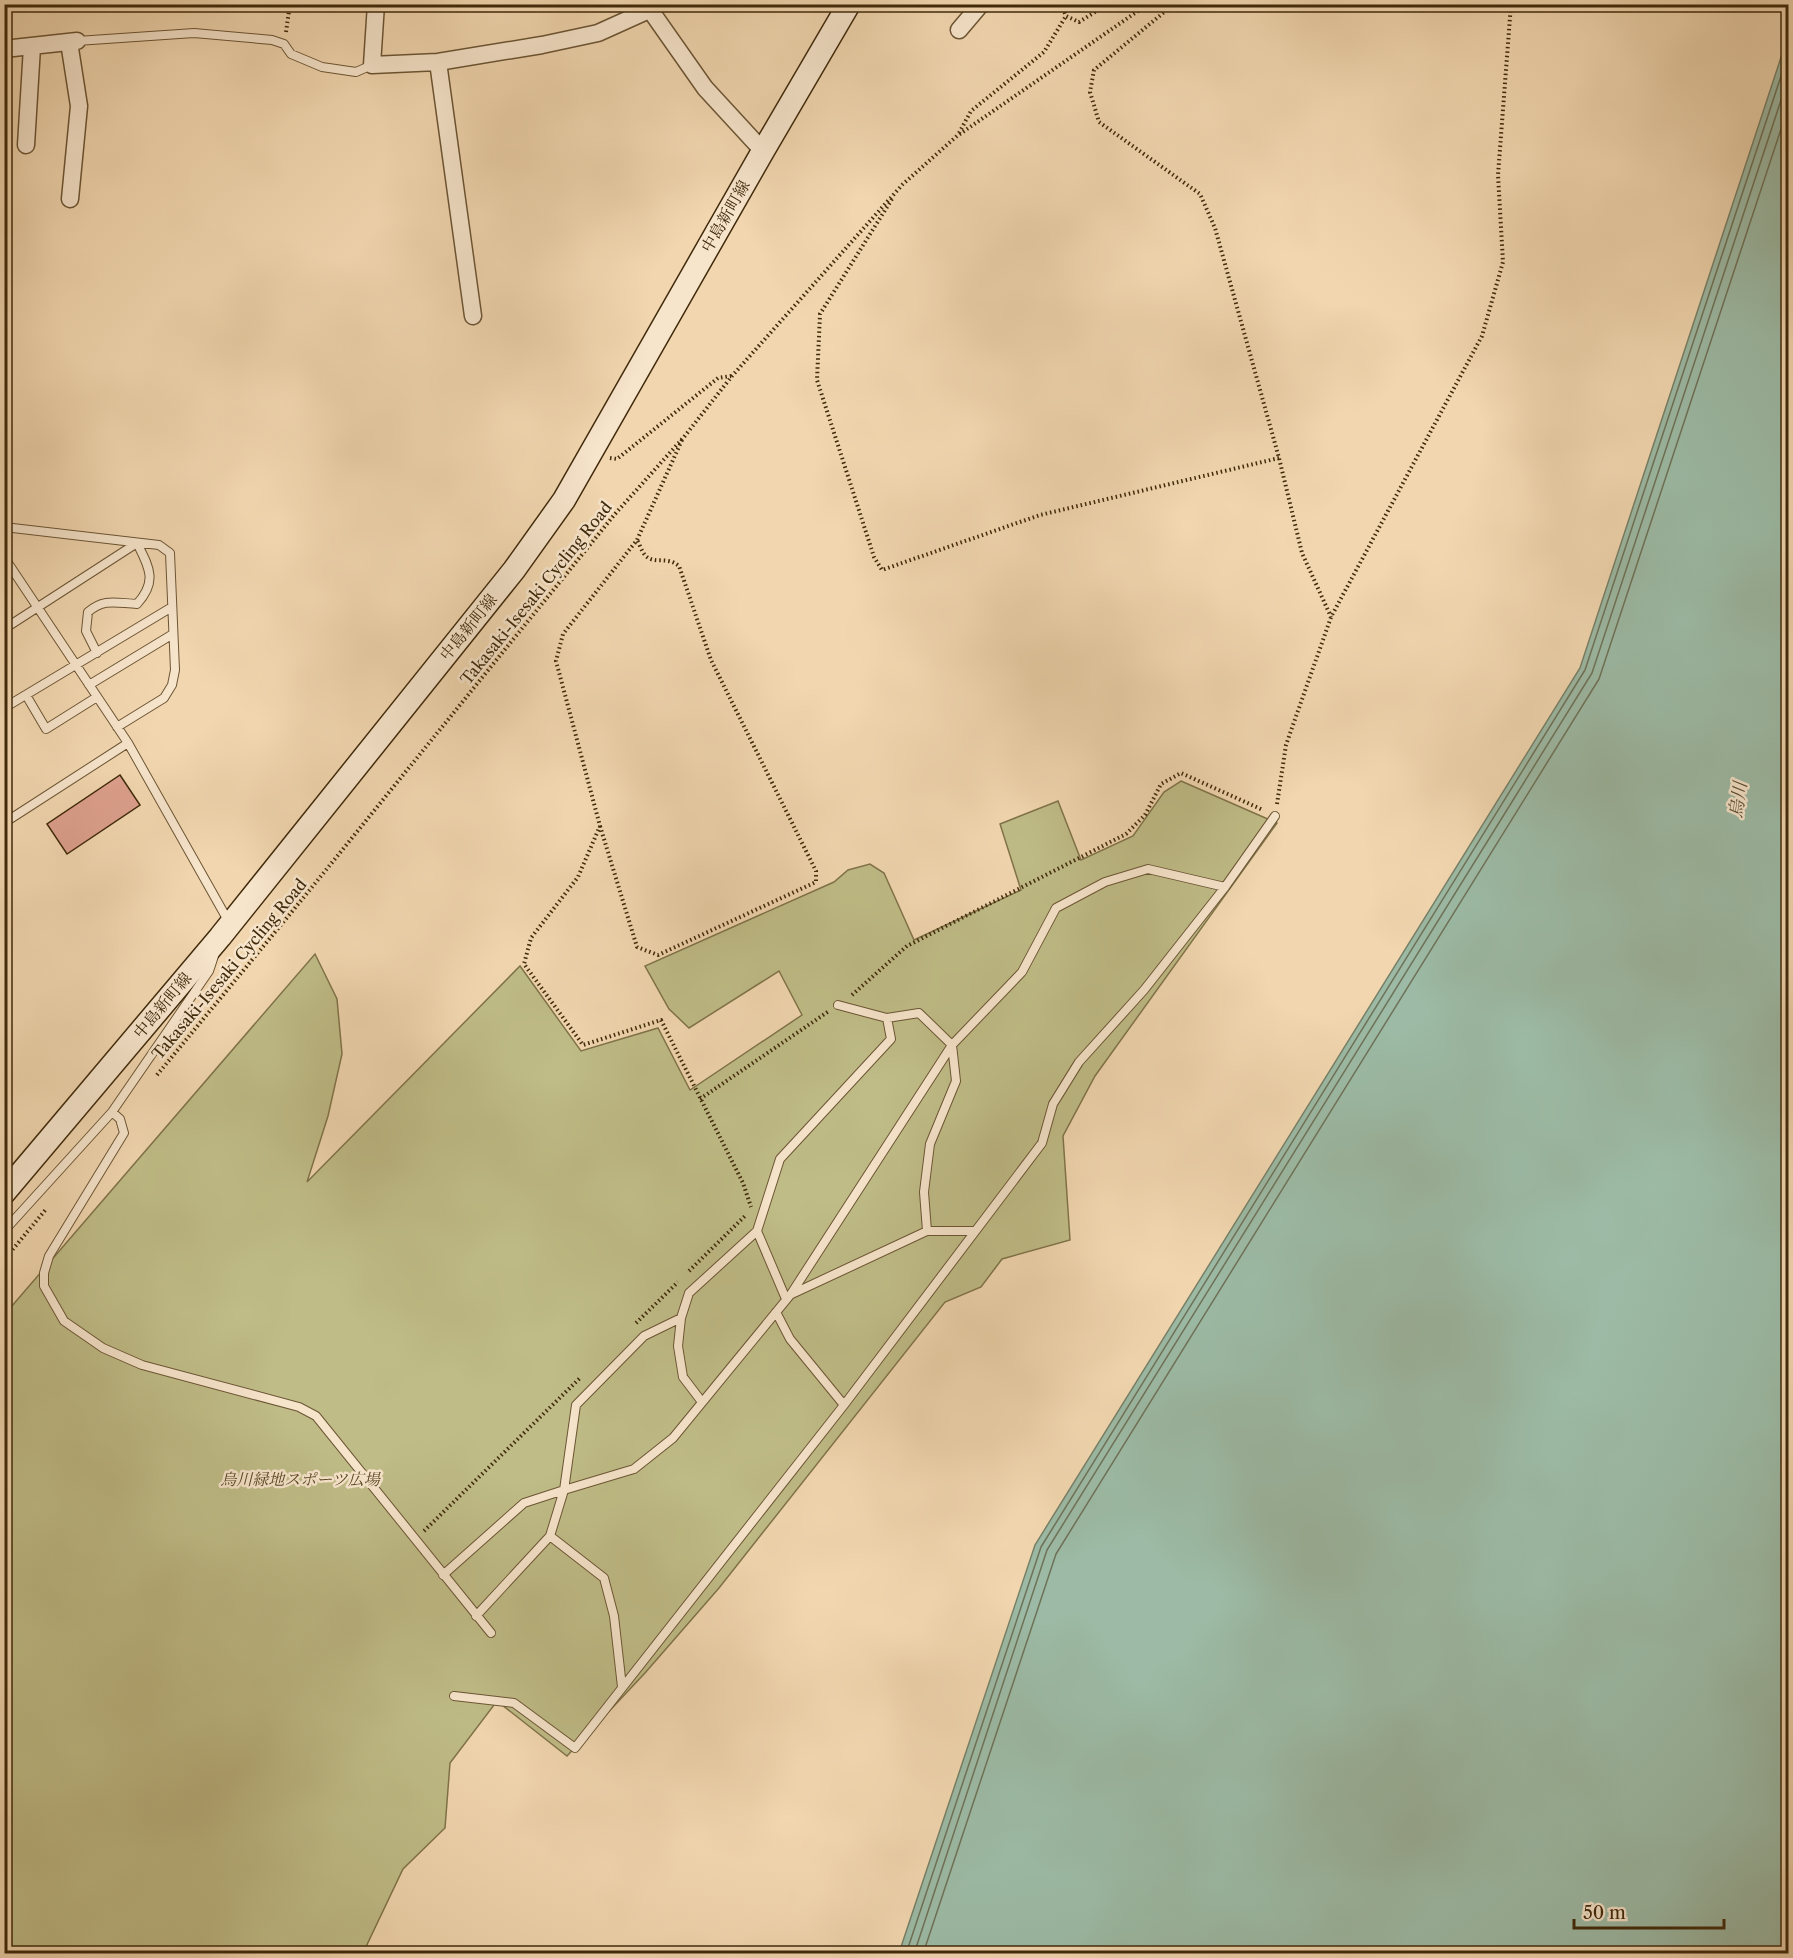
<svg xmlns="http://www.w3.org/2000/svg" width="1793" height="1958" font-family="'Libre Caslon Text','Noto Serif JP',serif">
  <rect width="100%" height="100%" fill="#f1d6af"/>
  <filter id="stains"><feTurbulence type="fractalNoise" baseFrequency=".00333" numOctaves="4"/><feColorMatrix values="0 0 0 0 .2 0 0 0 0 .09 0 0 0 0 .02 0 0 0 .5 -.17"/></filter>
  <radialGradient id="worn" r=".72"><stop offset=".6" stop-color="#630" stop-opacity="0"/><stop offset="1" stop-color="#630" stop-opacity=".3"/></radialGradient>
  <path fill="#bfbc87" stroke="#807349" stroke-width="1.5" d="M1181 781 1277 823 1095 1076 1063 1136 1070 1240 1002 1259 981 1287 945 1302 719 1588 645 1673 567 1756 497 1701 450 1763 445 1828 403 1869 363 1953 5 1954V1314L315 954 337 999 342 1054 328 1116 307 1182 520 966 581 1051 658 1028 690 1090 802 1015 779 971 689 1028 669 1009 645 966 834 882 848 870 870 864 884 873 914 940 1021 890 1000 824 1058 801 1081 860 1133 836 1164 792Z"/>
  <path fill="#9cbaa5" stroke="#778067" stroke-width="1.5" d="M1788 36V1953H899L1035 1545 1580 668Z"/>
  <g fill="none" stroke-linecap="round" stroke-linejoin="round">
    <path stroke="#6e7258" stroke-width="1.5" d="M906 1954 1041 1547 1585 670 1788 55
      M914 1954 1047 1550 1592 673 1788 79
      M923 1954 1056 1554 1599 679 1788 108"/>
  </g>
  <path fill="#dda08d" stroke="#402a0b" stroke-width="1.5" d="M120 775 140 805 67 854 47 824Z"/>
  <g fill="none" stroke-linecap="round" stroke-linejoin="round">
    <defs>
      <path id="service" d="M77 41 194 33 272 40 284 44 291 54 322 67 356 72 372 65
        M4 527 159 545 170 553 175 670 172 685 164 698 117 727
        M4 557 128 743 230 924
        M4 629 137 543C149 567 158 581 137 604 116 603 104 598 88 612L86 631 97 653
        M89 685 173 634
        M26 695 46 729 97 697
        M4 708 172 607
        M4 823 128 743
        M214 956 209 971 112 1112 120 1119 124 1133 49 1256 44 1273V1286L64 1321 103 1348 142 1365 299 1407 316 1416 491 1633
        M838 1005 887 1018 919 1013 952 1045 956 1081 930 1144 924 1192 927 1231
        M4 1231 112 1112
        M792 1294 927 1231H975
        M786 1299 757 1231 780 1159 891 1039 887 1018
        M776 1312 790 1339 844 1405
        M702 1402 683 1377 678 1346 681 1318 689 1293 757 1231
        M550 1536 604 1578 614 1616 622 1687
        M443 1575 524 1503 564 1490 576 1405 644 1336 681 1318
        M476 1616 550 1536 564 1490 634 1469 673 1438 791 1294 952 1045 1022 972 1056 908 1105 882 1148 869 1225 887
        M454 1696 514 1703 575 1748 844 1405 1042 1143 1053 1104 1079 1062 1144 990 1225 887 1275 816"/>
      <path id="minor" d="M376 4 372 65 438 62 542 45 598 33 649 10
        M646 4 705 88 763 151
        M959 30 981 4
        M69 42 79 106 70 199
        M4 49 77 41
        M438 62 473 316
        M26 145 32 47"/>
      <path id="secondary" d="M4 1193 220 937 514 570 564 500 763 151 849 4"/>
    </defs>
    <use href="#service" stroke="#6c5534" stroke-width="10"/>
    <use href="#minor" stroke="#6c5534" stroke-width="19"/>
    <use href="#secondary" stroke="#402a0b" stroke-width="25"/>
    <path stroke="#402a0b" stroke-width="4" stroke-dasharray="1.5 3" stroke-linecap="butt" d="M1061 4 1066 16 1079 22 1108 4
      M1174 4 1094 70 1090 92 1099 122 1200 194 1215 228 1279 458 1302 553 1331 617
      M286 32 290 4
      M959 133 971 111 1044 52 1066 16
      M892 199 820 314 817 380 874 557 882 570 1040 515 1279 458
      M682 440 637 540 563 634 556 661 600 826 578 877 531 938 524 964 583 1045 661 1020 743 1183 751 1207
      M610 458 617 459 718 378 731 376
      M1277 804 1286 745 1331 617 1482 336 1503 262 1498 175 1511 4
      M600 826 637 947 658 955 816 882V871L711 660 679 566C667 556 656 564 647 557 642 553 640 545 637 540
      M852 995 907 946 1126 834 1145 815 1161 784 1181 773 1263 810
      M157 1075 304 897 615 514 684 437 732 376 903 184 957 136 1148 4
      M700 1099 829 1011
      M4 1260 47 1208
      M689 1271 746 1215
      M636 1323 678 1282
      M424 1531 581 1377"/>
    <use href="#service" stroke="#f6e4cb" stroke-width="8"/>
    <use href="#minor" stroke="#f6e4cb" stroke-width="16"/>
    <use href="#secondary" stroke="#f6e4cb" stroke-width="22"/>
  </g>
  <g text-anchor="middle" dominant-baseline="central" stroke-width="5" stroke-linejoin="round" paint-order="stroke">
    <g font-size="16" fill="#402a0b" stroke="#f6e4cb">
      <text transform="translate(725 216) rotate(-60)">中島新町線</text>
      <text transform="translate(536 593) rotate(-51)">Takasaki-Isesaki Cycling Road</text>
      <text transform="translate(468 627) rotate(-51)">中島新町線</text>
      <text transform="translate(229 969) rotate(-50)">Takasaki-Isesaki Cycling Road</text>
      <text transform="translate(162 1005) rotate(-50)">中島新町線</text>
    </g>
    <g font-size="16" font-style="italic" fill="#594724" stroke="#f6e4cb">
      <text x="300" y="1479">烏川緑地スポーツ広場</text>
    </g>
    <g font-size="18" font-style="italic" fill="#574e32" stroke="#f6e4cb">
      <text transform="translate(1738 800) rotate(-82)">烏川</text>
    </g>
  </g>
  <rect width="1793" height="1958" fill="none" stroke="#f1d6af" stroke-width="24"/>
  <rect x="6" y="6" width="1781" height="1946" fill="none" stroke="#402a0b" stroke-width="3"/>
  <rect x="12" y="12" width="1769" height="1934" fill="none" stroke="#402a0b" stroke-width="1.5"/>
  <path d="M1574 1919v9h150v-9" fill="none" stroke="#402a0b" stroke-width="3"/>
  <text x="1583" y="1919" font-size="18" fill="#402a0b" stroke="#f6e4cb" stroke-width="4.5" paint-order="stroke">50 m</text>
  <rect width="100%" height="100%" filter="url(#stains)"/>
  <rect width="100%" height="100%" fill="url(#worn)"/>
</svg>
